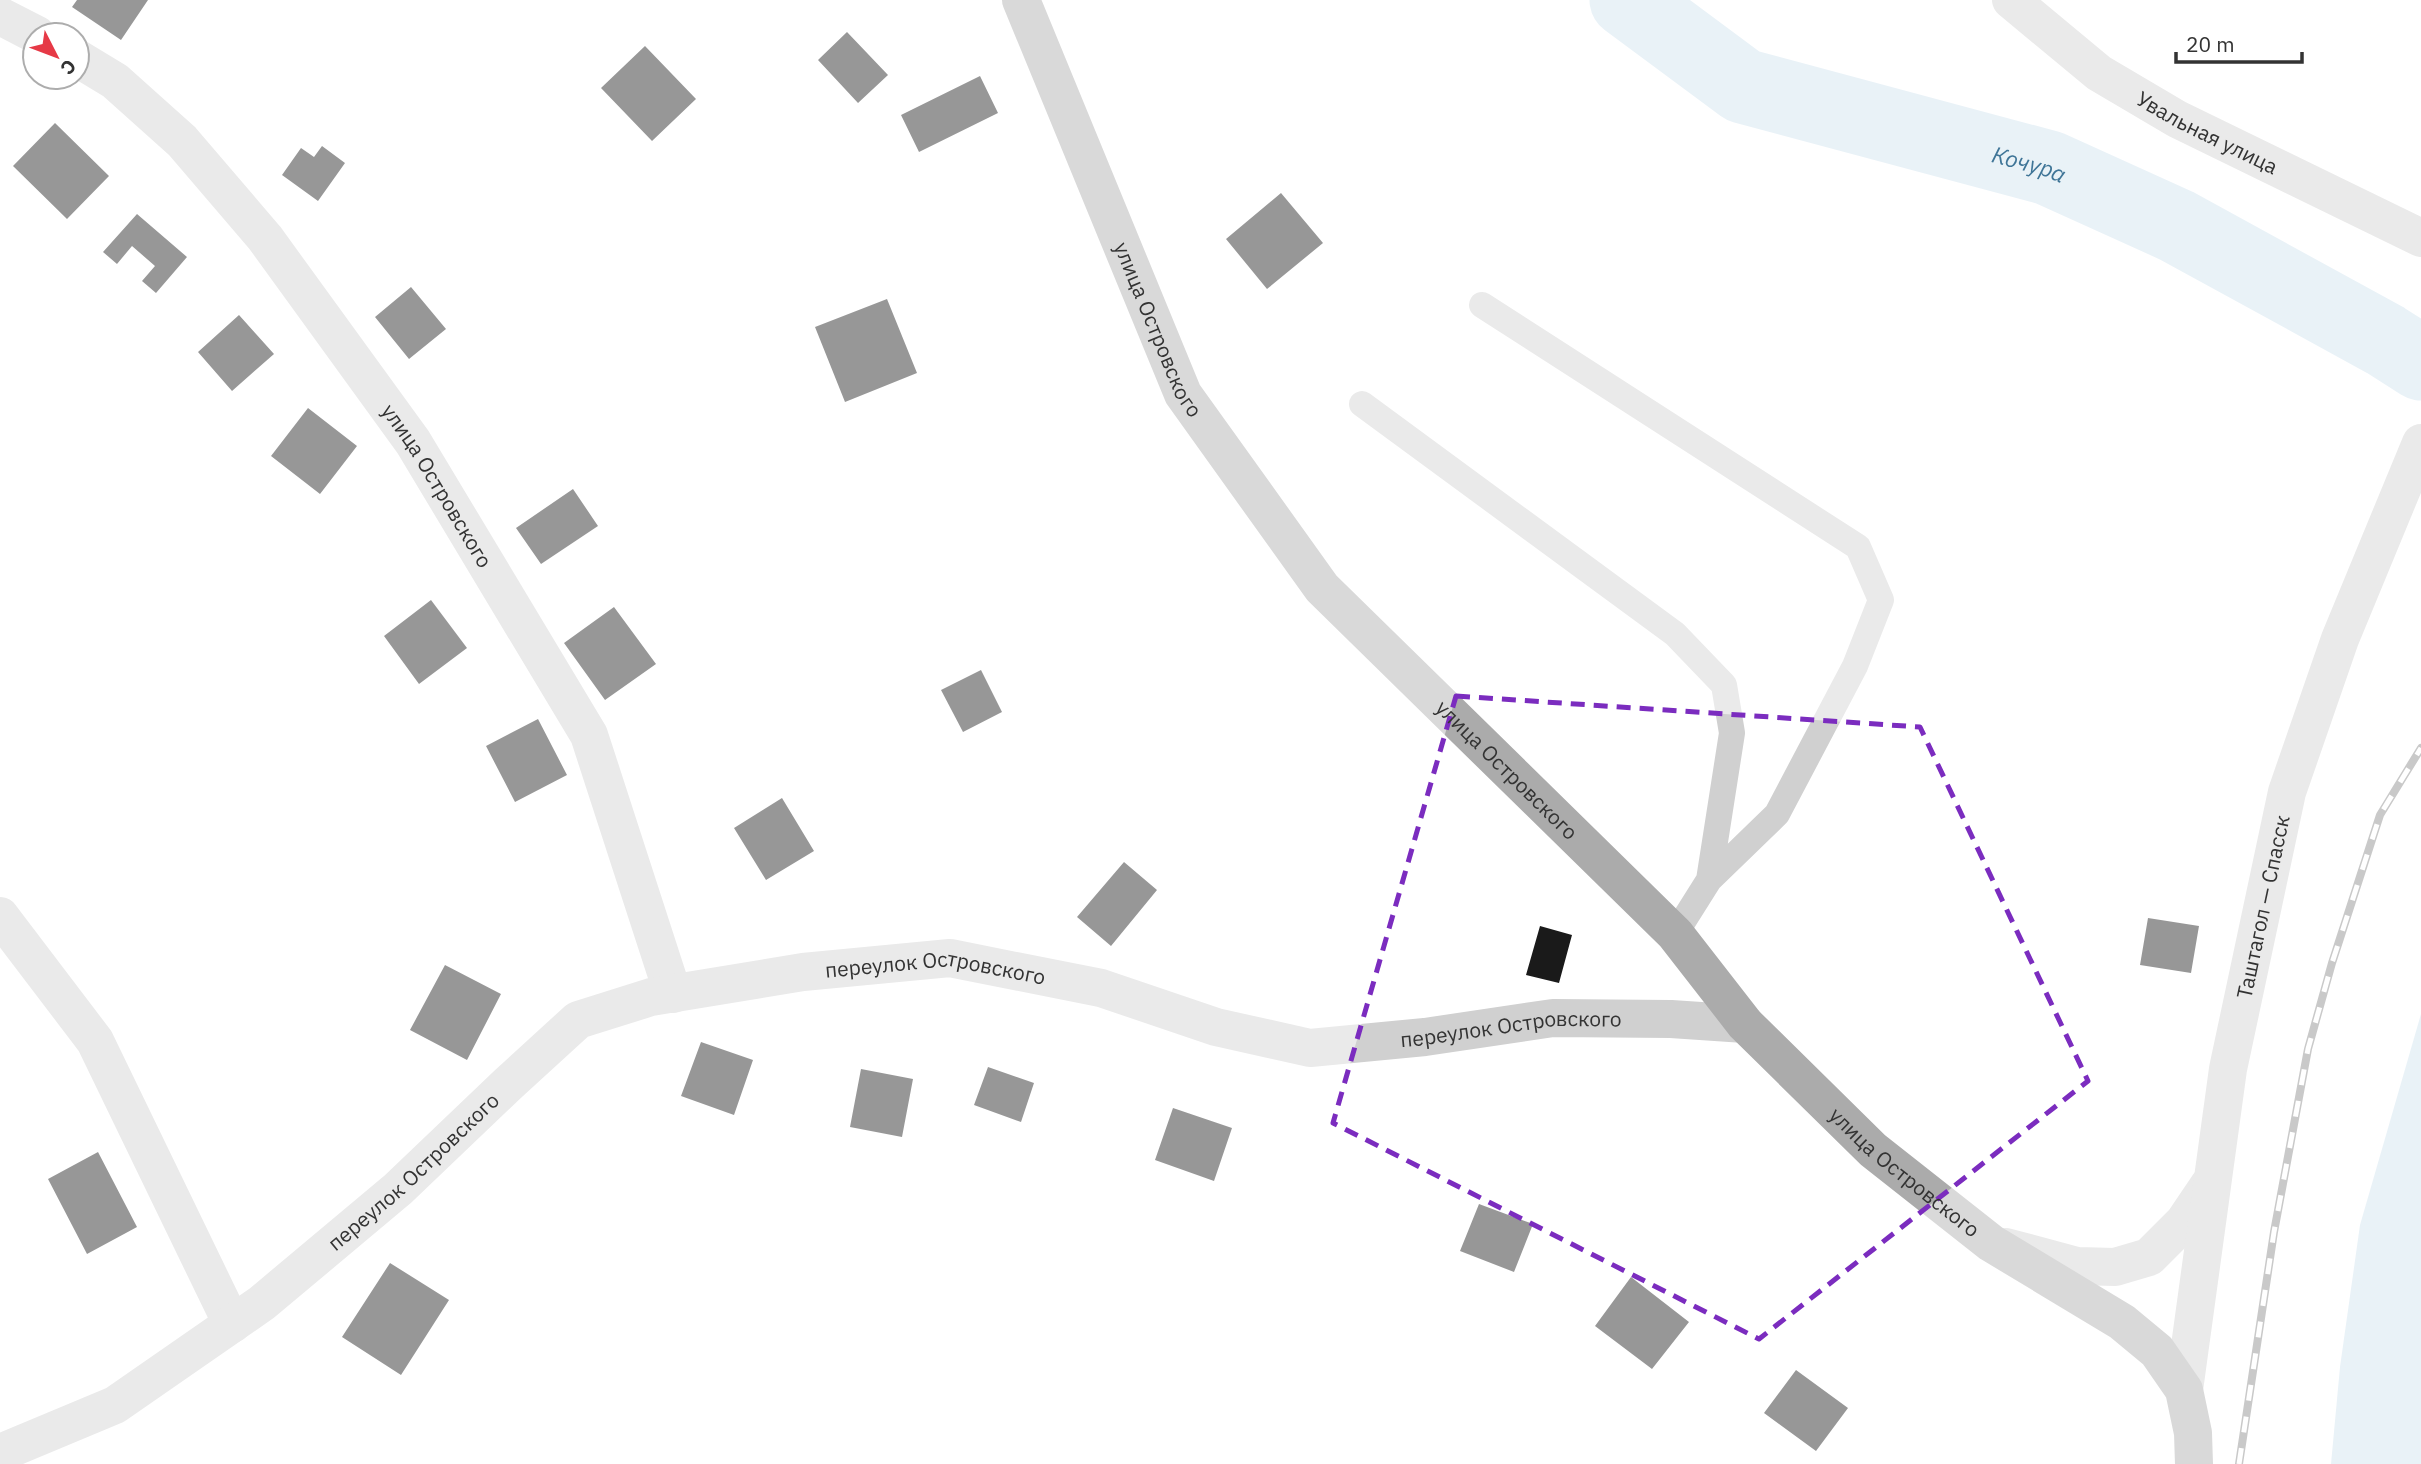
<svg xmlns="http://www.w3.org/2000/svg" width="2421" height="1464" font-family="'IBM Plex Sans',sans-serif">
  <rect width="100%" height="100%" fill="#fff"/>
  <path fill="#cfe2ee" d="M2421 1014V1464H2331L2340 1367 2360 1225Z"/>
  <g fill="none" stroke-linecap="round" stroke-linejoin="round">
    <path stroke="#cfe2ee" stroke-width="75" id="s1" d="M1627 0 1743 86 2049 168 2177 226 2385 340 2421 363"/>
  </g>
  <path fill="#1a1a1a" d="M77 0H148L121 40 72 7Z
    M847 32 888 75 858 103 818 60Z
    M645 46 696 99 652 141 601 88Z
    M980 76 998 113 919 152 901 115Z
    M55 123 109 176 67 219 13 166Z
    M322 146 345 163 318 201 282 175 301 148 314 157Z
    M1281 193 1323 243 1267 289 1226 239Z
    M137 214 187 257 156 293 142 281 155 266 132 246 117 264 103 252Z
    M411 287 446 329 409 359 375 317Z
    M887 299 917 373 845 402 815 327Z
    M239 315 274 354 232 391 198 352Z
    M308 408 357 446 320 494 271 456Z
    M573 489 598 526 541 564 516 528Z
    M431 600 467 648 419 684 384 636Z
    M614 607 656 664 605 700 564 643Z
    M981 670 1002 712 963 732 941 690Z
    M538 719 567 775 515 802 486 746Z
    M782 798 814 851 766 880 734 828Z
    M1124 862 1157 890 1111 946 1077 917Z
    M2148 918 2199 926 2191 973 2140 965Z
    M1540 926 1572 935 1559 983 1526 975Z
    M445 965 501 994 467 1060 410 1030Z
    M701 1042 753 1060 734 1115 681 1096Z
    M988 1067 1034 1083 1021 1122 974 1105Z
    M861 1069 913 1079 902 1137 850 1127Z
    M1173 1108 1232 1128 1214 1181 1155 1160Z
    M98 1152 137 1227 87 1254 48 1179Z
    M1479 1204 1533 1224 1514 1272 1460 1251Z
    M390 1263 449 1300 401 1375 342 1337Z
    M1631 1277 1689 1322 1652 1369 1595 1326Z
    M1796 1370 1848 1408 1816 1451 1764 1413Z"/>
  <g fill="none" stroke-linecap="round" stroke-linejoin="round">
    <path stroke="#d0d0d0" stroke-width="26" d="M1482 305 1858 547 1881 600 1855 666 1777 814 1709 880 1675 934
      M1362 404 1675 634 1724 685 1732 733 1709 880"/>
    <g stroke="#d0d0d0" stroke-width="38">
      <path id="s2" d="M2011 0 2099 73 2177 119 2421 238"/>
      <path d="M0 16 37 35"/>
      <path id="s3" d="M77 58 115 81 182 141 265 238 413 442 589 735 673 994"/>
      <path d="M0 916 95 1041 232 1324"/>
      <path id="s4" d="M0 1453 115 1405 262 1303 398 1189 508 1084 578 1020 651 997 803 972 950 958 1101 988 1216 1027 1310 1048 1425 1037 1553 1018 1671 1019 1745 1024"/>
    </g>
    <g stroke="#d0d0d0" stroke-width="38">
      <path d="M2006 1247 2077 1266 2115 1267 2149 1257 2184 1222 2209 1185"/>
      <path id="s5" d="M2184 1390 2228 1069 2287 792 2340 639 2421 443"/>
    </g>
    <path stroke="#ababab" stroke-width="38" id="s6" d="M1021 0 1183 394 1322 588 1675 934 1745 1024 1873 1150 1991 1243 2122 1322 2157 1351 2184 1390 2193 1433 2194 1464"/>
    <defs>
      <path id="rail" d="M2239 1464 2274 1232 2308 1049 2332 963 2380 815 2421 748"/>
    </defs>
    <use href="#rail" stroke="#888" stroke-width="8"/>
    <use href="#rail" stroke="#fff" stroke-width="5" stroke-dasharray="16" stroke-linecap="butt"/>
  </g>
  <path d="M0 0H2421V1464H0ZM1456 696 1920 727 2088 1081 1759 1339 1333 1123Z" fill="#fff" fill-opacity=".55" fill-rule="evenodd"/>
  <path fill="none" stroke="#7b2cbf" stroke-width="5" stroke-dasharray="14 9" stroke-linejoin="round" d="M1456 696 1920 727 2088 1081 1759 1339 1333 1123Z"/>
  <g text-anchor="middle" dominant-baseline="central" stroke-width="7" stroke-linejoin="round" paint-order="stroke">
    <g font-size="21" fill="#333" stroke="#fff">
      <text stroke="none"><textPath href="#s2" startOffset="238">Увальная улица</textPath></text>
      <text stroke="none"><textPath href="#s6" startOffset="357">улица Островского</textPath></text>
      <text stroke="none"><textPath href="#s3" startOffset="564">улица Островского</textPath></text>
      <text stroke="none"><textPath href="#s6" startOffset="924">улица Островского</textPath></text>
      <text stroke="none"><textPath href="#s5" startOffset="490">Таштагол — Спасск</textPath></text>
      <text stroke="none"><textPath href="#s4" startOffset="1092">переулок Островского</textPath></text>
      <text stroke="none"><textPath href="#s4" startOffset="1680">переулок Островского</textPath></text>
      <text stroke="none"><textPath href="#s4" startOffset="504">переулок Островского</textPath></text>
      <text stroke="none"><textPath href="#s6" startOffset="1491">улица Островского</textPath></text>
    </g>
    <g font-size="23" font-style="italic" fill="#3f7597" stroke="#fff">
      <text stroke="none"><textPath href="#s1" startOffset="441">Кочура</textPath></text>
    </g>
  </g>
  <g transform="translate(56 56) rotate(132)"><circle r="33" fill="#ffffff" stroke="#adadad" stroke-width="2"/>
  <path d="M0-5L12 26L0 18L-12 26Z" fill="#e63946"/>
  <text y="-10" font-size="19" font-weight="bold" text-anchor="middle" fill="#333333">С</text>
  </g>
  <path d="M2176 52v10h126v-10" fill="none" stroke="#333333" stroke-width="3.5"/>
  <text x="2186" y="52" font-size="21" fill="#333333" stroke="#ffffff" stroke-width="5" paint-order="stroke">20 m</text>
</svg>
